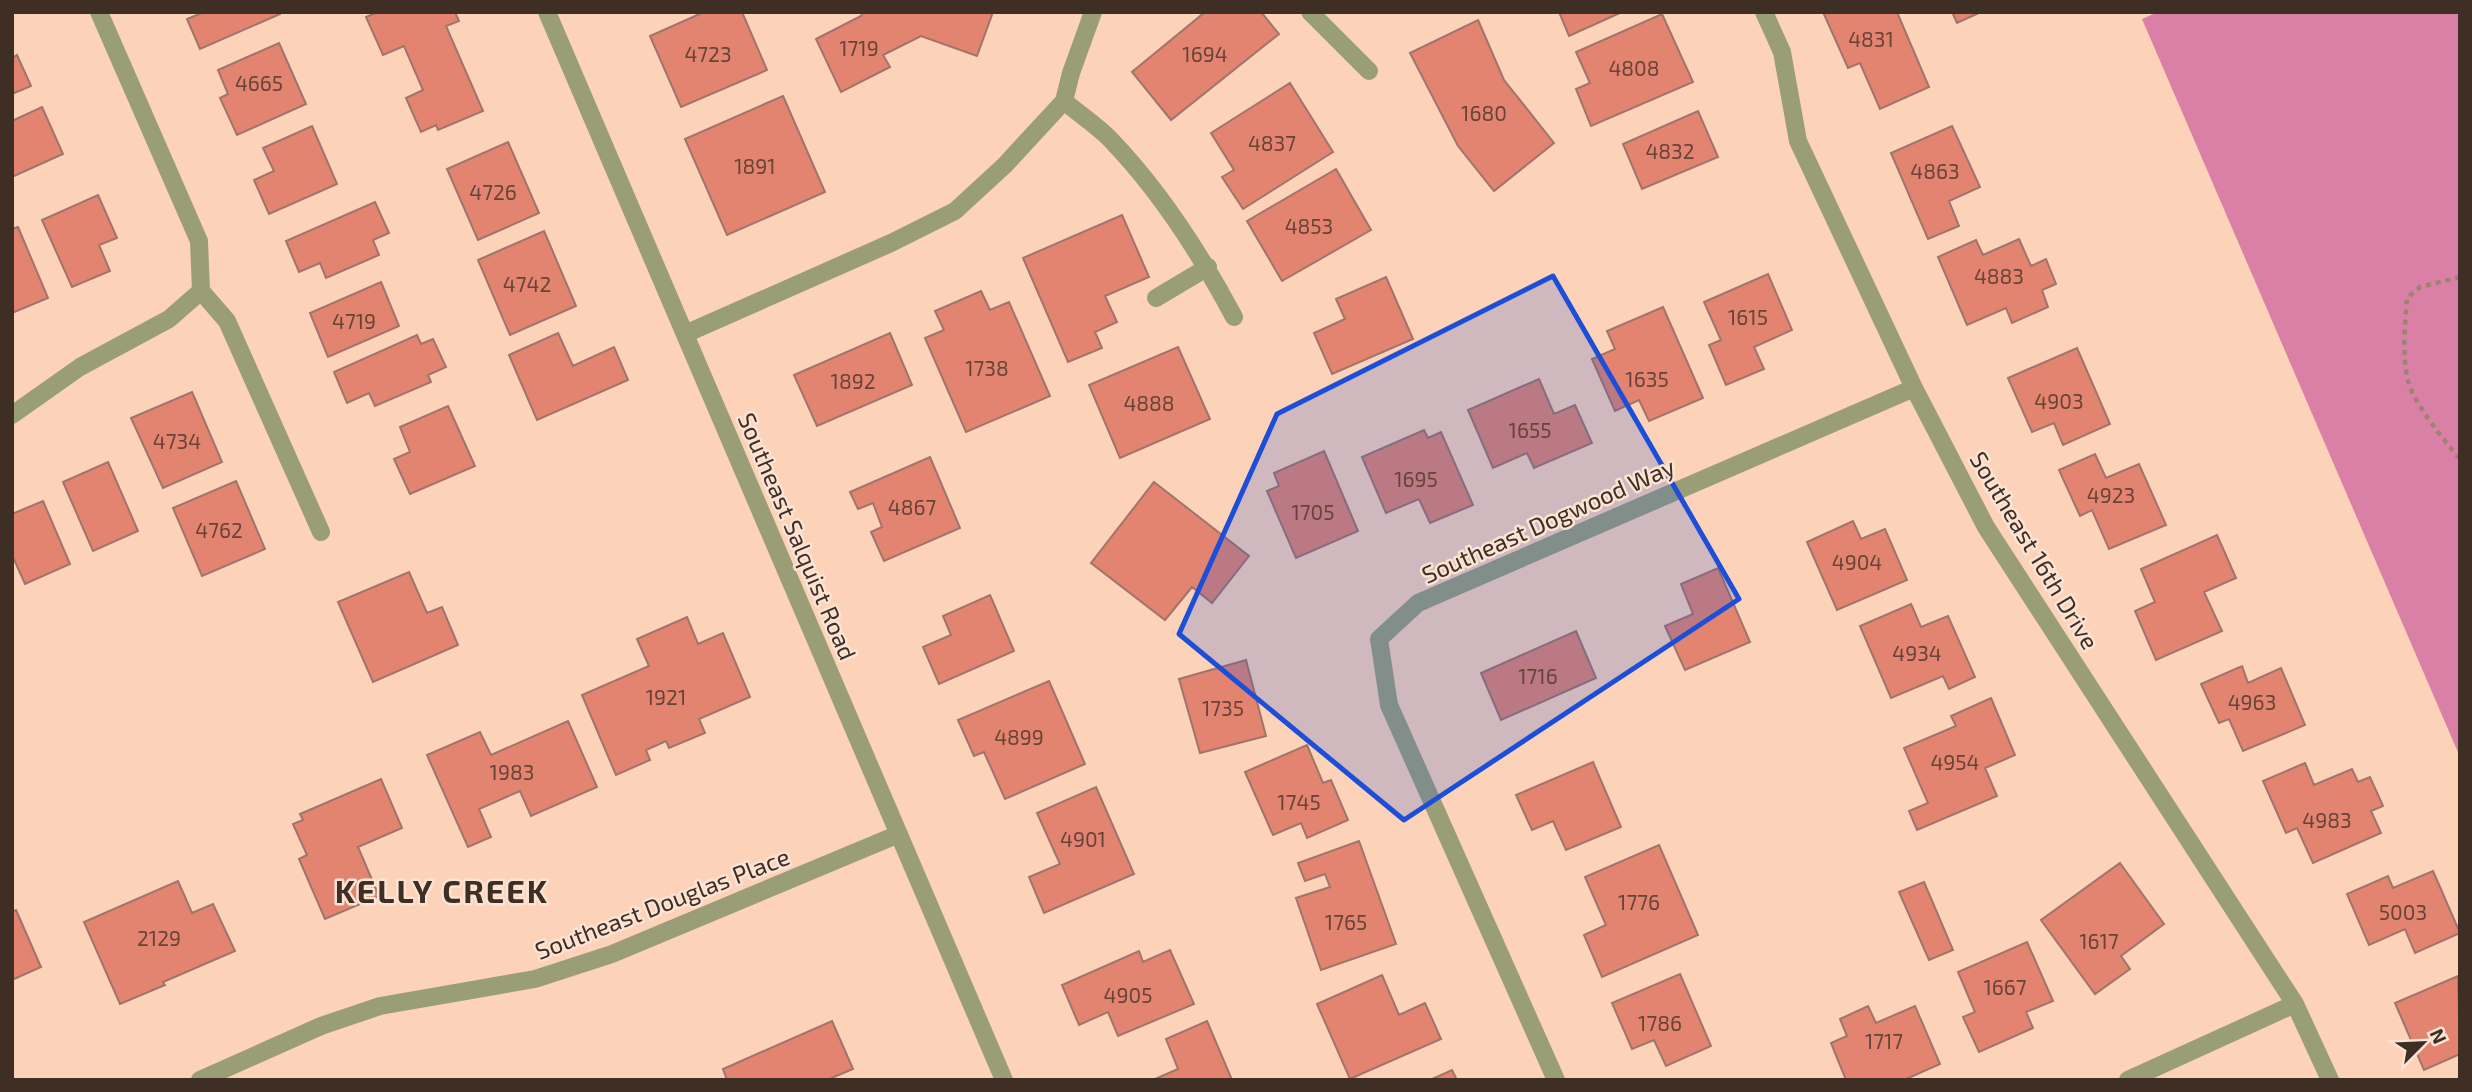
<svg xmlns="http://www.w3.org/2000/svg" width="2472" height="1092" font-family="'Exo 2',sans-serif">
  <rect width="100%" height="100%" fill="#fcd2b8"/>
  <path fill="#da80a7" d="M2158 12H2460V757L2142 19Z"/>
  <path fill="#e38470" stroke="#a1746b" stroke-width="2" d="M204 12H280V14L200 49 187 19Z
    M378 12H455L459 21 446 26 483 111 438 130 436 125 421 132 406 98 423 90 404 46 383 55 366 17Z
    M704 12H742L767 70 681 107 650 36Z
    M863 12H993L977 56 921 36 883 55 890 67 841 92 816 39 861 16Z
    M1205 12H1261L1279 34 1171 120 1132 72Z
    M1559 12H1622L1569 36Z
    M1823 12H1897L1929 87 1880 109 1860 63 1848 68Z
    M1952 12H1981L1957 23Z
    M1662 14 1693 82 1591 126 1576 89 1590 83 1576 52Z
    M1478 20 1504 80 1554 143 1494 191 1458 146 1410 53Z
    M279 43 306 104 237 135 220 98 228 94 218 70Z
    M17 55 31 86 12 94V58Z
    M1290 83 1333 152 1243 209 1222 177 1234 170 1211 133Z
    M783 96 825 192 727 235 685 139Z
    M42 107 63 154 12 177V121Z
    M1698 111 1718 157 1642 189 1623 144Z
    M312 126 337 184 269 214 254 180 274 171 263 148Z
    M1952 126 1980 187 1949 201 1959 226 1928 239 1891 153Z
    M508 142 539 213 478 240 447 169Z
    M1336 169 1371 230 1282 281 1247 221Z
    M98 195 117 238 99 245 110 271 72 287 42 220Z
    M375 202 389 233 373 240 379 255 326 278 320 263 299 272 286 241Z
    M1122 215 1149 277 1105 296 1117 322 1095 332 1102 348 1068 362 1023 258Z
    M18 227 48 298 12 313V229Z
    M544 231 576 306 510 335 478 260Z
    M2019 239 2031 266 2046 259 2056 284 2042 290 2048 307 2012 323 2006 308 1967 325 1938 257 1976 240 1983 255Z
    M1768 274 1792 330 1754 347 1764 369 1726 385 1709 345 1721 340 1704 302Z
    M1386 277 1413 339 1332 374 1314 333 1345 319 1336 299Z
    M381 282 399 326 328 357 310 313Z
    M981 291 990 310 1009 302 1050 396 966 432 925 338 944 330 935 311Z
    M1663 307 1703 398 1649 421 1639 400 1615 411 1592 359 1615 349 1607 331Z
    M558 333 573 366 614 347 628 380 537 420 509 355Z
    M890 333 912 385 817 426 794 375Z
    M417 335 421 344 433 339 446 367 428 375 431 382 375 406 369 393 347 403 334 372Z
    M1178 347 1210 419 1120 458 1089 385Z
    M2077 348 2110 424 2063 445 2054 423 2032 432 2008 378Z
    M1539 379 1554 414 1575 405 1592 443 1534 468 1527 453 1493 468 1468 410Z
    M192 392 222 462 163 488 131 418Z
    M448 406 475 466 410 494 394 459 410 452 400 427Z
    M1424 430 1428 438 1441 432 1473 505 1430 523 1419 499 1386 513 1362 457Z
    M1324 451 1358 531 1296 558 1267 491 1279 486 1274 473Z
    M2095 454 2106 478 2139 464 2166 525 2109 549 2092 510 2080 516 2059 470Z
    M930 457 960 528 884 561 871 532 882 527 873 503 858 509 850 492Z
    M108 462 138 531 93 551 63 482Z
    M236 481 265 549 202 576 173 508Z
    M1154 482 1249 556 1212 603 1192 587 1165 620 1091 563Z
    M43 501 70 564 25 584 12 555V514Z
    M1853 521 1861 539 1885 529 1907 580 1837 610 1807 542Z
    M2217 535 2236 578 2204 592 2222 631 2156 660 2135 611 2155 602 2141 569Z
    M1718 568 1750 642 1685 670 1665 626 1693 614 1681 584Z
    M409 572 427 613 442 607 458 645 373 682 338 602Z
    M990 595 1014 651 939 684 923 647 951 635 943 616Z
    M1911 604 1921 627 1948 616 1975 677 1949 689 1943 676 1891 698 1860 626Z
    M687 617 698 644 723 633 750 697 699 719 705 733 669 748 666 741 646 750 650 760 616 775 582 695 649 666 637 639Z
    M1576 631 1596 678 1501 720 1481 673Z
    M1246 660 1266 736 1200 753 1179 679Z
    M2242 666 2248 683 2281 668 2305 725 2243 751 2229 719 2219 723 2201 684Z
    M1049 681 1085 764 1005 799 984 752 974 756 958 720Z
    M1991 698 2015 755 1985 768 1997 796 1917 830 1909 811 1928 803 1904 748 1956 726 1951 716Z
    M568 721 597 787 531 816 520 791 479 809 491 837 468 847 427 755 480 732 491 755Z
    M1307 745 1323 783 1331 780 1348 820 1307 838 1301 823 1273 835 1245 772Z
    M1593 762 1621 827 1566 850 1553 821 1532 830 1516 795Z
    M2305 763 2314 785 2352 769 2358 782 2370 777 2383 806 2371 811 2381 833 2313 863 2297 828 2286 833 2263 781Z
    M381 779 402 828 358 847 379 896 325 919 299 859 307 855 293 824 303 820 300 814Z
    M1096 787 1134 874 1044 913 1029 877 1060 864 1037 813Z
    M1359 841 1396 944 1321 970 1296 898 1330 887 1325 874 1305 881 1298 863Z
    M1659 845 1698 935 1602 977 1584 935 1606 925 1585 877Z
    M2120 863 2164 924 2121 956 2130 969 2095 994 2041 920Z
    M2433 871 2460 933 2415 953 2405 929 2369 945 2347 894 2388 876 2393 888Z
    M178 881 192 913 213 904 235 951 163 982 165 985 120 1004 84 922Z
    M1924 882 1953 950 1929 960 1899 892Z
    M16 910 41 967 12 980V912Z
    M2027 942 2053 1001 2026 1012 2033 1028 1979 1052 1963 1017 1975 1012 1958 972Z
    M1170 950 1194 1004 1118 1036 1108 1012 1079 1025 1062 985 1139 951 1143 962Z
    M1680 974 1711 1046 1666 1066 1654 1040 1632 1049 1612 1003Z
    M1382 975 1399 1015 1425 1003 1441 1039 1350 1079 1317 1004Z
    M2458 976 2460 1054 2424 1070 2395 1003Z
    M1868 1006 1876 1023 1915 1006 1940 1064 1904 1080H1846L1831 1043 1847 1036 1840 1019Z
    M832 1021 853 1069 827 1080H727L723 1069Z
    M1207 1021 1232 1080H1153L1178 1069 1166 1039Z
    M1452 1070 1457 1080H1430Z"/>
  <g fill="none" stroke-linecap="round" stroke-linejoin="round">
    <path stroke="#9f8270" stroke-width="4.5" stroke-dasharray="5 5" stroke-linecap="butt" d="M2460 277 2420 287 2407 298C2405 323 2402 357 2408 381 2413 402 2445 442 2460 459"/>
    <path stroke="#9a9e77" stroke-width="18" d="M99 12 199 241 201 291 227 321 321 532
      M547 12 1004 1080
      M1310 12 1369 71
      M1764 12 1782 52 1798 141 1914 388 1986 527 2295 1004 2330 1080
      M1064 101C1079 114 1096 125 1110 139 1161 192 1200 253 1234 317
      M1156 298 1208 267
      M685 334 891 243 955 211 1005 165 1064 101 1071 73 1093 12
      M12 415 80 367 169 319 201 291
      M200 1080 321 1026 380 1006 535 979 612 954 899 834
      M1556 1080 1389 705 1379 639 1418 603 1914 388
      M2128 1080 2295 1004"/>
  </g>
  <path fill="#1d4ed8" fill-opacity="0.2" stroke="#1d4ed8" stroke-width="5" stroke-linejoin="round" d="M1553 276 1739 599 1404 820 1179 634 1277 414Z"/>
  <g text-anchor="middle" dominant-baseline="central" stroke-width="5" stroke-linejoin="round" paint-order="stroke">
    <g font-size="21" fill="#674437">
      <text x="1871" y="38">4831</text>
      <text x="859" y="47">1719</text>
      <text x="708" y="53">4723</text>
      <text x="1205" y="53">1694</text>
      <text x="1634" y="67">4808</text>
      <text x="259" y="82">4665</text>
      <text x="1484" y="112">1680</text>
      <text x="1272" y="142">4837</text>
      <text x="1670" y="150">4832</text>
      <text x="755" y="165">1891</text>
      <text x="1935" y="170">4863</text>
      <text x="493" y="191">4726</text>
      <text x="1309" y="225">4853</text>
      <text x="1999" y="275">4883</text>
      <text x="527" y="283">4742</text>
      <text x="1748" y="316">1615</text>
      <text x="354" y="320">4719</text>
      <text x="987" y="367">1738</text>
      <text x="1647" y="378">1635</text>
      <text x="853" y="380">1892</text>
      <text x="2059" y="400">4903</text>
      <text x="1149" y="402">4888</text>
      <text x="1530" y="429">1655</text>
      <text x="177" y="440">4734</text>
      <text x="1416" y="478">1695</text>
      <text x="2111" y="494">4923</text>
      <text x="912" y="506">4867</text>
      <text x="1313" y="511">1705</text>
      <text x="219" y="529">4762</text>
      <text x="1857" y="561">4904</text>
      <text x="1917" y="652">4934</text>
      <text x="1538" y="675">1716</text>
      <text x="666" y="696">1921</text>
      <text x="2252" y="701">4963</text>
      <text x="1223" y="707">1735</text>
      <text x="1019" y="736">4899</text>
      <text x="1955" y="761">4954</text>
      <text x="512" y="771">1983</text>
      <text x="1299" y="801">1745</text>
      <text x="2327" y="819">4983</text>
      <text x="1083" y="838">4901</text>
      <text x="1639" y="901">1776</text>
      <text x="2403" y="911">5003</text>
      <text x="1346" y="921">1765</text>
      <text x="159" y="937">2129</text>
      <text x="2099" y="940">1617</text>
      <text x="2005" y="986">1667</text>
      <text x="1128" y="994">4905</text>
      <text x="1660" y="1022">1786</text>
      <text x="1884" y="1040">1717</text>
    </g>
    <g font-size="24" fill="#3e2e24" stroke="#fce3d3">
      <text transform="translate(1548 520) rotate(-24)">Southeast Dogwood Way</text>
      <text transform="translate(798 536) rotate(67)">Southeast Salquist Road</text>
      <text transform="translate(2035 550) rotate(59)">Southeast 16th Drive</text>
      <text transform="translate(662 903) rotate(-21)">Southeast Douglas Place</text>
    </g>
    <g font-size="32" font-weight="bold" letter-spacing="2" fill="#3e2e24" stroke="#fce3d3">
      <text x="442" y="890">KELLY CREEK</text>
    </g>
  </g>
  <rect width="2472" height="1092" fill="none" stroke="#3e2e24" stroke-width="28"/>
  <g transform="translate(2423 1043) rotate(66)" stroke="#fce3d3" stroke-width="5" paint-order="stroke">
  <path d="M0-5L12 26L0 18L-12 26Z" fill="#3e2e24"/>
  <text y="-10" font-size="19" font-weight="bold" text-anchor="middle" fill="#3e2e24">N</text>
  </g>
</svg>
